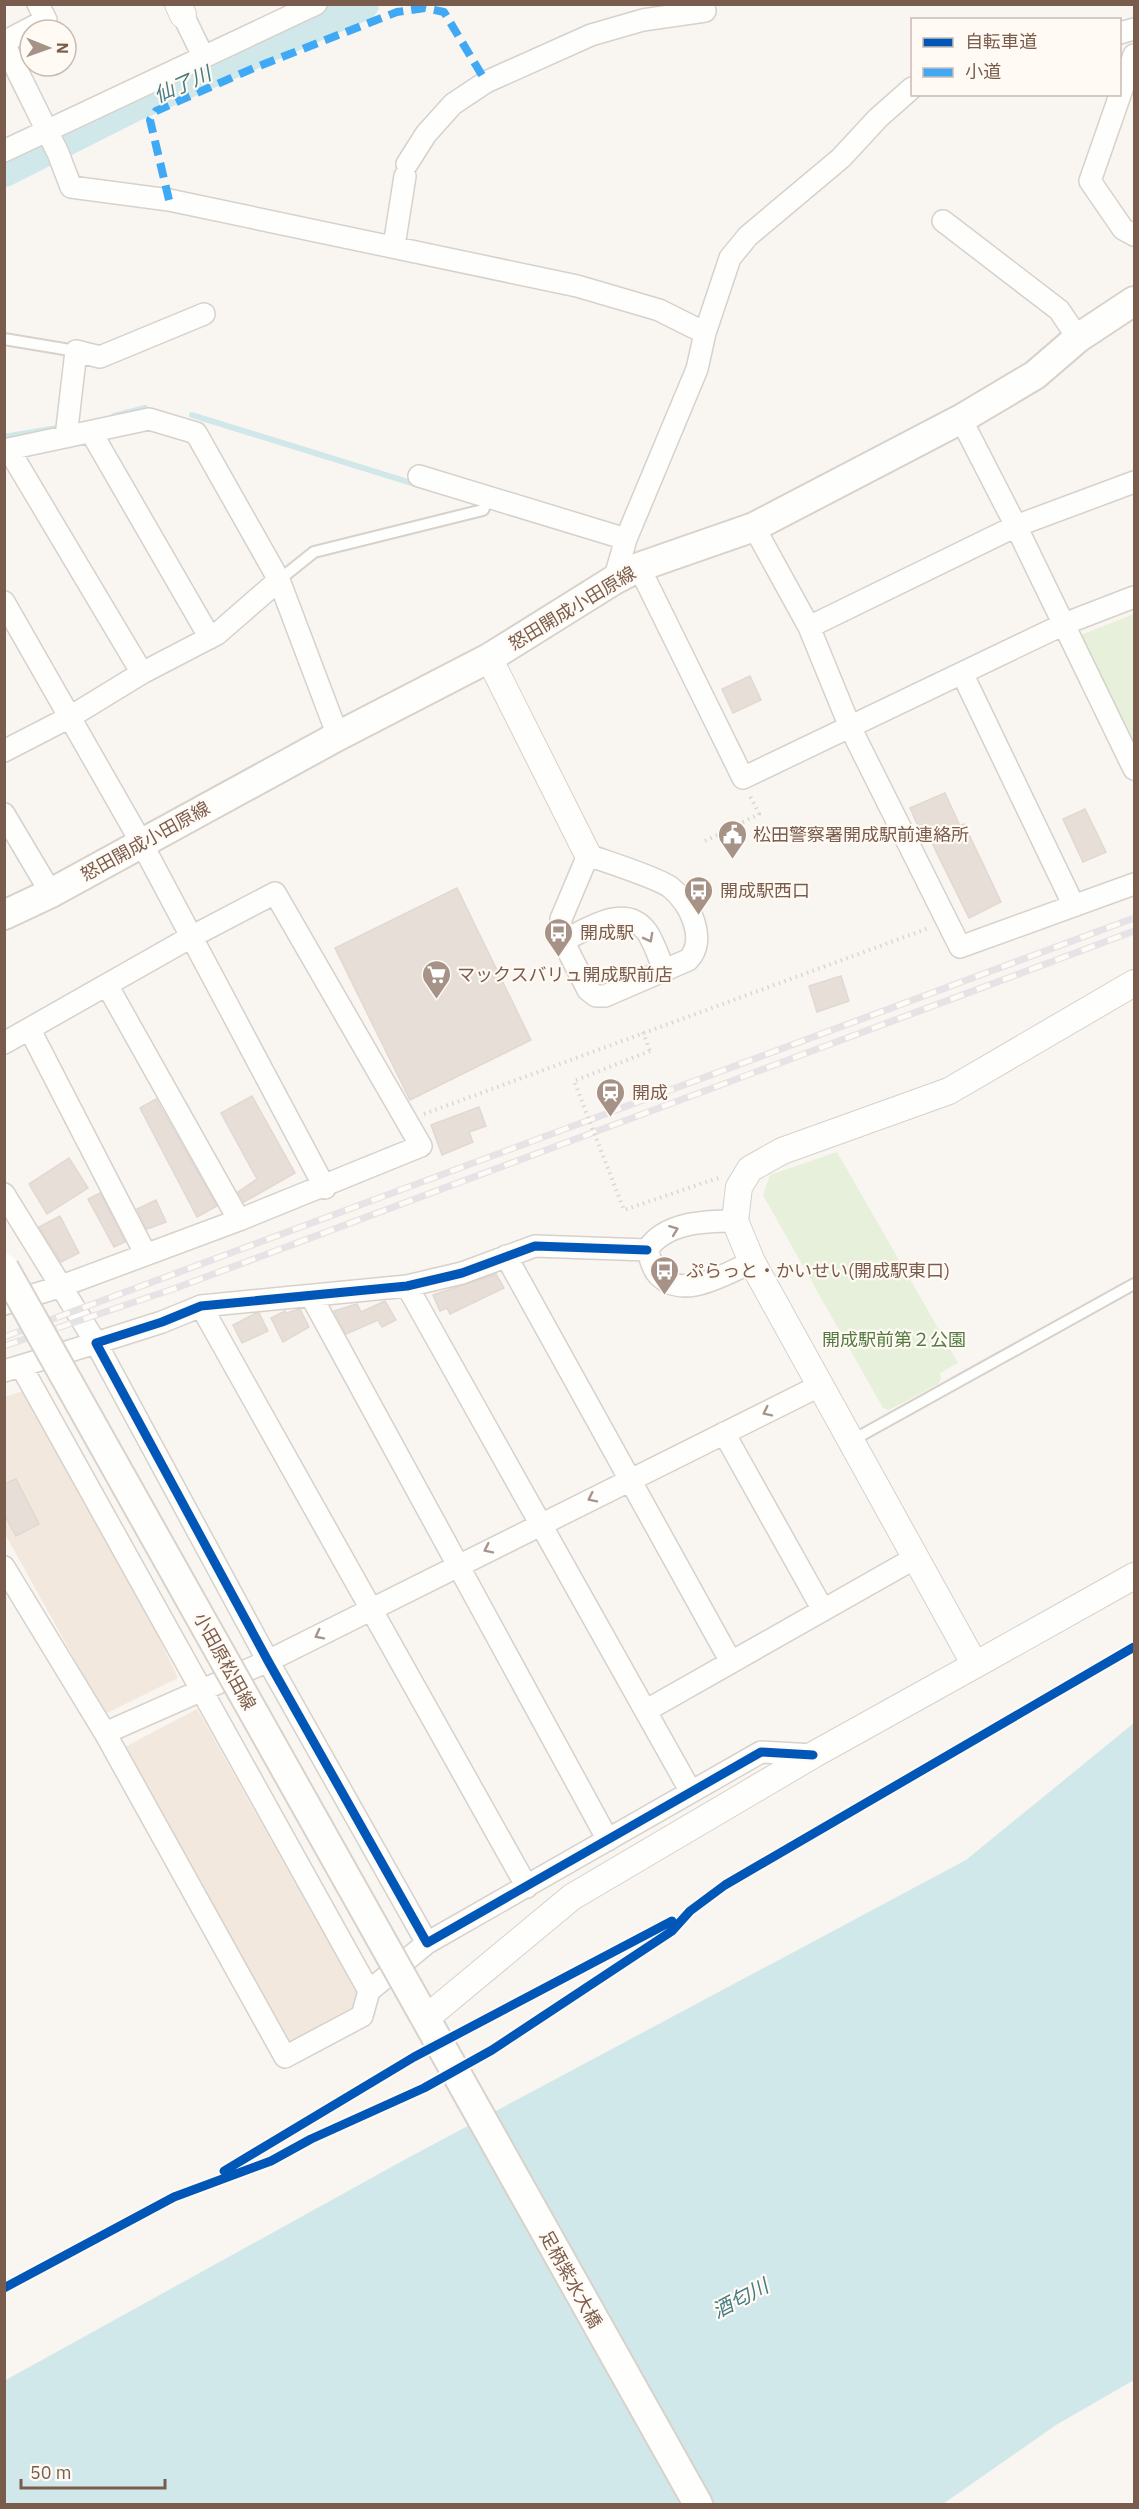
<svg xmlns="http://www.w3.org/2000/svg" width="1139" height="2509" font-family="'IBM Plex Sans','Noto Sans JP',sans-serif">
  <rect width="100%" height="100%" fill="#f9f5f0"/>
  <path fill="#f2e8de" d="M23 1391 128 1574 178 1678 105 1714 5 1534 4 1397Z
    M197 1709 362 2002 290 2043 123 1748Z"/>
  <path fill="#e7f0db" d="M1134 614V754L1076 637Z
    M837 1152 958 1363 940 1373 941 1379 938 1384 889 1410 883 1408 763 1195 770 1175Z"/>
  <path fill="#d0e8ea" d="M1134 1723V2380L1056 2425 943 2504H5L4 2381 404 2160 966 1860Z"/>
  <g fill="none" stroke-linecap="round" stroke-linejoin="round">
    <path stroke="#d0e8ea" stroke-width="6" d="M192 415 418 485
      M114 416 145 408
      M4 437 63 427"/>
    <path stroke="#d0e8ea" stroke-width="34" d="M4 170 131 106 362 4"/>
  </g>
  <path fill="#e6ded7" stroke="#e2d8d2" stroke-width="1.5" d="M750 676 761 700 733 713 722 689Z
    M945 793 960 826 964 824 1001 902 969 918 926 831 921 833 910 808Z
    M1085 809 1106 852 1083 862 1063 819Z
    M457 888 531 1040 410 1100 335 948Z
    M841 976 849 1001 817 1012 809 986Z
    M252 1096 295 1173 244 1202 238 1192 257 1179 221 1113Z
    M156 1099 217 1206 197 1217 140 1108Z
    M479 1107 486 1126 469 1132 473 1142 442 1155 431 1125Z
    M69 1158 88 1188 47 1214 29 1184Z
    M100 1193 125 1242 114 1247 88 1199Z
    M156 1200 166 1222 147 1229 137 1209Z
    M60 1216 79 1253 61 1262 39 1227Z
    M496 1274 504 1288 450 1314 447 1308 440 1311 433 1295Z
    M385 1301 396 1320 382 1327 378 1320 346 1334 334 1311 357 1304 361 1312Z
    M300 1309 309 1327 283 1342 271 1318 285 1311 286 1313Z
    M256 1313H259L268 1331 242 1343 233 1325Z
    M16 1479 39 1524 16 1536 4 1514V1484Z"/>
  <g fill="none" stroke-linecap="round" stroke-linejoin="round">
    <defs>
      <path id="service" d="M4 339 76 351
        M279 580 314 552 483 510 489 497
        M851 1441 1134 1284"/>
      <path id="minor" d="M183 15 203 56
        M1120 33 1134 29
        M4 42 46 20 38 4
        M4 44 58 153 71 187 169 200 577 286 659 310 705 333
        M1134 55 1090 181 1123 229 1134 235
        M4 151 316 4
        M407 164 426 134 453 104 486 82 591 35 643 20 705 11
        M943 221 1059 310 1078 338
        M394 246 405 176
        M961 419 1016 526 1134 769
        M91 432 210 638
        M66 437 76 351 100 357 204 314
        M4 450 149 419 196 433 279 580 338 736
        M9 450 142 673
        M419 476 626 539
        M754 527 809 627 850 727 960 947 1134 884
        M639 567 743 778 1064 624 1134 597
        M614 580 626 539 697 369 705 333 730 258 748 236 841 158 878 118 912 88
        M4 602 141 842 325 1188
        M809 627 1016 526 1134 482
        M962 673 1074 906
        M4 751 70 717 142 673 217 634 279 580
        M4 814 51 893
        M588 855C607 862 656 877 670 887 690 903 708 940 688 960L605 996H596L588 990 561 937V919Z
        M563 941C588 929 625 902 647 932 654 942 659 958 664 970
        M107 985 239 1220
        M30 1030 145 1253
        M4 1043 191 937 275 893 421 1146 239 1220 59 1287 4 1304
        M4 1194 96 1343 4 1371
        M735 1221C705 1221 665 1222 647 1250 650 1257 652 1266 656 1272 680 1303 725 1274 752 1262
        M647 1250 535 1246 462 1273 407 1286 201 1306 162 1322 96 1343 268 1661 427 1943 761 1752 813 1755
        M506 1256 731 1662
        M407 1286 691 1792
        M311 1296 608 1840
        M201 1306 527 1887
        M21 1366 369 1991
        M724 1433 823 1610
        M4 1567 105 1733 285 2057 362 2016 369 1991 427 1943
        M647 1710 915 1558
        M105 1733 268 1661 819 1386"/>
      <path id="tertiary" d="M178 4 183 15
        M489 658 588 855
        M1134 983 949 1091 782 1151 750 1169 739 1187 735 1221 752 1262 975 1665 1134 1576
        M425 2019 572 1897 813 1755 975 1665"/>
      <path id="secondary" d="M4 915 51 893 338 736 489 658 614 580 639 567 754 527 961 419 1035 375 1078 338 1134 301
        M409 1989 698 2504"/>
    </defs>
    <use href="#service" stroke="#d7d1cb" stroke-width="14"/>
    <use href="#minor" stroke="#d7d1cb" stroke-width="24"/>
    <use href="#tertiary" stroke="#d7d1cb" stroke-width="28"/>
    <use href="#secondary" stroke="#d9d2cb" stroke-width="32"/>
    <path stroke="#dcd5d0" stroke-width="4" stroke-dasharray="1.5 4.5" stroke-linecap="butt" d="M705 841 759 814 750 796
      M643 1032 650 1051
      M424 1114 929 928
      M694 1186 719 1178"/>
    <use href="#service" stroke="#fefefd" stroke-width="10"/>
    <use href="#minor" stroke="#fefefd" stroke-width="21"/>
    <use href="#tertiary" stroke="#fefefd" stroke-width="26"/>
    <use href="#secondary" stroke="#fefefd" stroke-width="28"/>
    <defs>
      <path id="rail" d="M4 1337 1134 918
        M4 1346 176 1288 1134 931"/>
    </defs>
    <use href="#rail" stroke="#e6e3e7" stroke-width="7"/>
    <use href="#rail" stroke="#fffaf3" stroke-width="4.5" stroke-dasharray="14" stroke-linecap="butt"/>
    <defs>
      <path id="secondary-bridge" d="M4 1268 409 1989"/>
    </defs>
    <use href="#secondary-bridge" stroke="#d9d2cb" stroke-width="32" stroke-linecap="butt"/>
    <path stroke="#dcd5d0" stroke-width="4" stroke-dasharray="1.5 4.5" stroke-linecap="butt" d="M650 1051 574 1081 624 1210 694 1186"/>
    <use href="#secondary-bridge" stroke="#fefefd" stroke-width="28"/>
    <path stroke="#3fa9f5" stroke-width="8" stroke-dasharray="15 8" stroke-linecap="butt" d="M169 200 150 120 156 111 254 68 397 12 425 8 444 12 486 82"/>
    <defs>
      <path id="cycleway" d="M647 1250 535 1246 462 1273 407 1286 201 1306 162 1322 96 1343 268 1661 427 1943 761 1752 813 1755
        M224 2171 414 2057 672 1921
        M4 2288 174 2197 271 2161 311 2139 424 2088 492 2050 672 1931 690 1911 725 1885 1134 1647"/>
    </defs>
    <use href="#cycleway" stroke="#fffaf3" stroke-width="13"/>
    <use href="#cycleway" stroke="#0057b8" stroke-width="9"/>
  </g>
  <defs><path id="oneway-chevron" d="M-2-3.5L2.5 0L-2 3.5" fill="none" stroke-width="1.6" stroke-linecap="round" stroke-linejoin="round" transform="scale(1.5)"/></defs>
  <g stroke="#a8958b">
    <use href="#oneway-chevron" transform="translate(649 938) rotate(62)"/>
    <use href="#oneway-chevron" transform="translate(674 1230) rotate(-21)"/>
    <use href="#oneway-chevron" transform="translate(767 1412) rotate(154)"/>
    <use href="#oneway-chevron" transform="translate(592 1498) rotate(154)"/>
    <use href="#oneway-chevron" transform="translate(488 1549) rotate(154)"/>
    <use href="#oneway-chevron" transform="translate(319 1635) rotate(153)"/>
  </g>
  <defs>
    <symbol id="civic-pin" viewBox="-11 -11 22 30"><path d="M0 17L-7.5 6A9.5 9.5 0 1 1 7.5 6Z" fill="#a69286" stroke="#fffaf3"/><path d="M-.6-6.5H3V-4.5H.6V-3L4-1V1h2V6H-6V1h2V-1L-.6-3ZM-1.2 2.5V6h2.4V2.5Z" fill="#fff"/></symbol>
    <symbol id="bus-pin" viewBox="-11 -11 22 30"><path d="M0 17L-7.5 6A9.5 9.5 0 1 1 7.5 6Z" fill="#a69286" stroke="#fffaf3"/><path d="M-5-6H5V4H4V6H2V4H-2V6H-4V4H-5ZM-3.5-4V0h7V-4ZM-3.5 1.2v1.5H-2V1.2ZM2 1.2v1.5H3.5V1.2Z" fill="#fff"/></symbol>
    <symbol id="supermarket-pin" viewBox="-11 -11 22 30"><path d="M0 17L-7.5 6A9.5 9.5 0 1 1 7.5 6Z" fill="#a69286" stroke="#fffaf3"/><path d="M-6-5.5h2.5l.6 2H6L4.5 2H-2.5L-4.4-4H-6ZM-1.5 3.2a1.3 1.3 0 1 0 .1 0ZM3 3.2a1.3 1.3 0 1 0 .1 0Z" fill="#fff"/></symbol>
    <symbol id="station-pin" viewBox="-11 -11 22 30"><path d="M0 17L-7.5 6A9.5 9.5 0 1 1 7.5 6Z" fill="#a69286" stroke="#fffaf3"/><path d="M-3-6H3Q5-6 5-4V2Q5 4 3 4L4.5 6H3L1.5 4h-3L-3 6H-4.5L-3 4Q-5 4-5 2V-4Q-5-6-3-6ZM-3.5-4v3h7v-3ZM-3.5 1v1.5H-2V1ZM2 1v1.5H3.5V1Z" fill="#fff"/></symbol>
  </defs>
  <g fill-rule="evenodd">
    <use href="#civic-pin" x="716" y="818" width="33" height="45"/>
    <use href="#bus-pin" x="682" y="874" width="33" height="45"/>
    <use href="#bus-pin" x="542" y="916" width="33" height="45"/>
    <use href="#supermarket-pin" x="420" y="958" width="33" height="45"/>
    <use href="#station-pin" x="594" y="1076" width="33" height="45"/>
    <use href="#bus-pin" x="648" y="1254" width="33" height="45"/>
  </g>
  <g text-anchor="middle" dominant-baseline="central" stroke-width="4.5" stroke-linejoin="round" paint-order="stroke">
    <g font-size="18" fill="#7a5c4d" stroke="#fffaf3">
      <text transform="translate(572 608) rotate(-31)">怒田開成小田原線</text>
      <text transform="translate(145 841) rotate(-29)">怒田開成小田原線</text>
      <text transform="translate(225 1661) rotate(61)">小田原松田線</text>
      <text transform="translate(571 2279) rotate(61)">足柄紫水大橋</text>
    </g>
    <g font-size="18" fill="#7a5c4d" stroke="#fffaf3" text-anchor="start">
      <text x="753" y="834">松田警察署開成駅前連絡所</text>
      <text x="720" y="890">開成駅西口</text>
      <text x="580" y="932">開成駅</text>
      <text x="457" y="974">マックスバリュ開成駅前店</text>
      <text x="632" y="1092">開成</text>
      <text x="686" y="1270">ぷらっと・かいせい(開成駅東口)</text>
    </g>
    <g font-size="18" fill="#537a41" stroke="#fffaf3">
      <text x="894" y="1339">開成駅前第２公園</text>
    </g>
    <g font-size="20" font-style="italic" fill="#437c86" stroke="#fffaf3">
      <text transform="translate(182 84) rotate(-24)">仙了川</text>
      <text transform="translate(740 2298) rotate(-28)">酒匂川</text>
    </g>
  </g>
  <rect width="1139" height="2509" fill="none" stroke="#7a5c4d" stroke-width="12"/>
  <rect x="911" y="18" width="210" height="78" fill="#fffaf3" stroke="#cabbb1" stroke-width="1.5"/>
  <rect x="923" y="38" width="30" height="9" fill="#0057b8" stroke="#cabbb1" stroke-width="1.5"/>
  <text x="965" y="48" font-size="18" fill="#7a5c4d">自転車道</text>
  <rect x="923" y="68" width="30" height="9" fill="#3fa9f5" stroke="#cabbb1" stroke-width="1.5"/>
  <text x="965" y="78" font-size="18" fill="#7a5c4d">小道</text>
  <g transform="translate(48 48) rotate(91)"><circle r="28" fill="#fffaf3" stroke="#cabbb1" stroke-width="1.5"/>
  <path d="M0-4.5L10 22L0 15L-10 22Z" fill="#a69286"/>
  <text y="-9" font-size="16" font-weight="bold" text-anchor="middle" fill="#7a5c4d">N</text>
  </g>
  <path d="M21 2479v9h144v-9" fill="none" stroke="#7a5c4d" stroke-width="3"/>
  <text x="30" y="2479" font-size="18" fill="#7a5c4d" stroke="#fffaf3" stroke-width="4.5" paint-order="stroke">50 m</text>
</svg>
